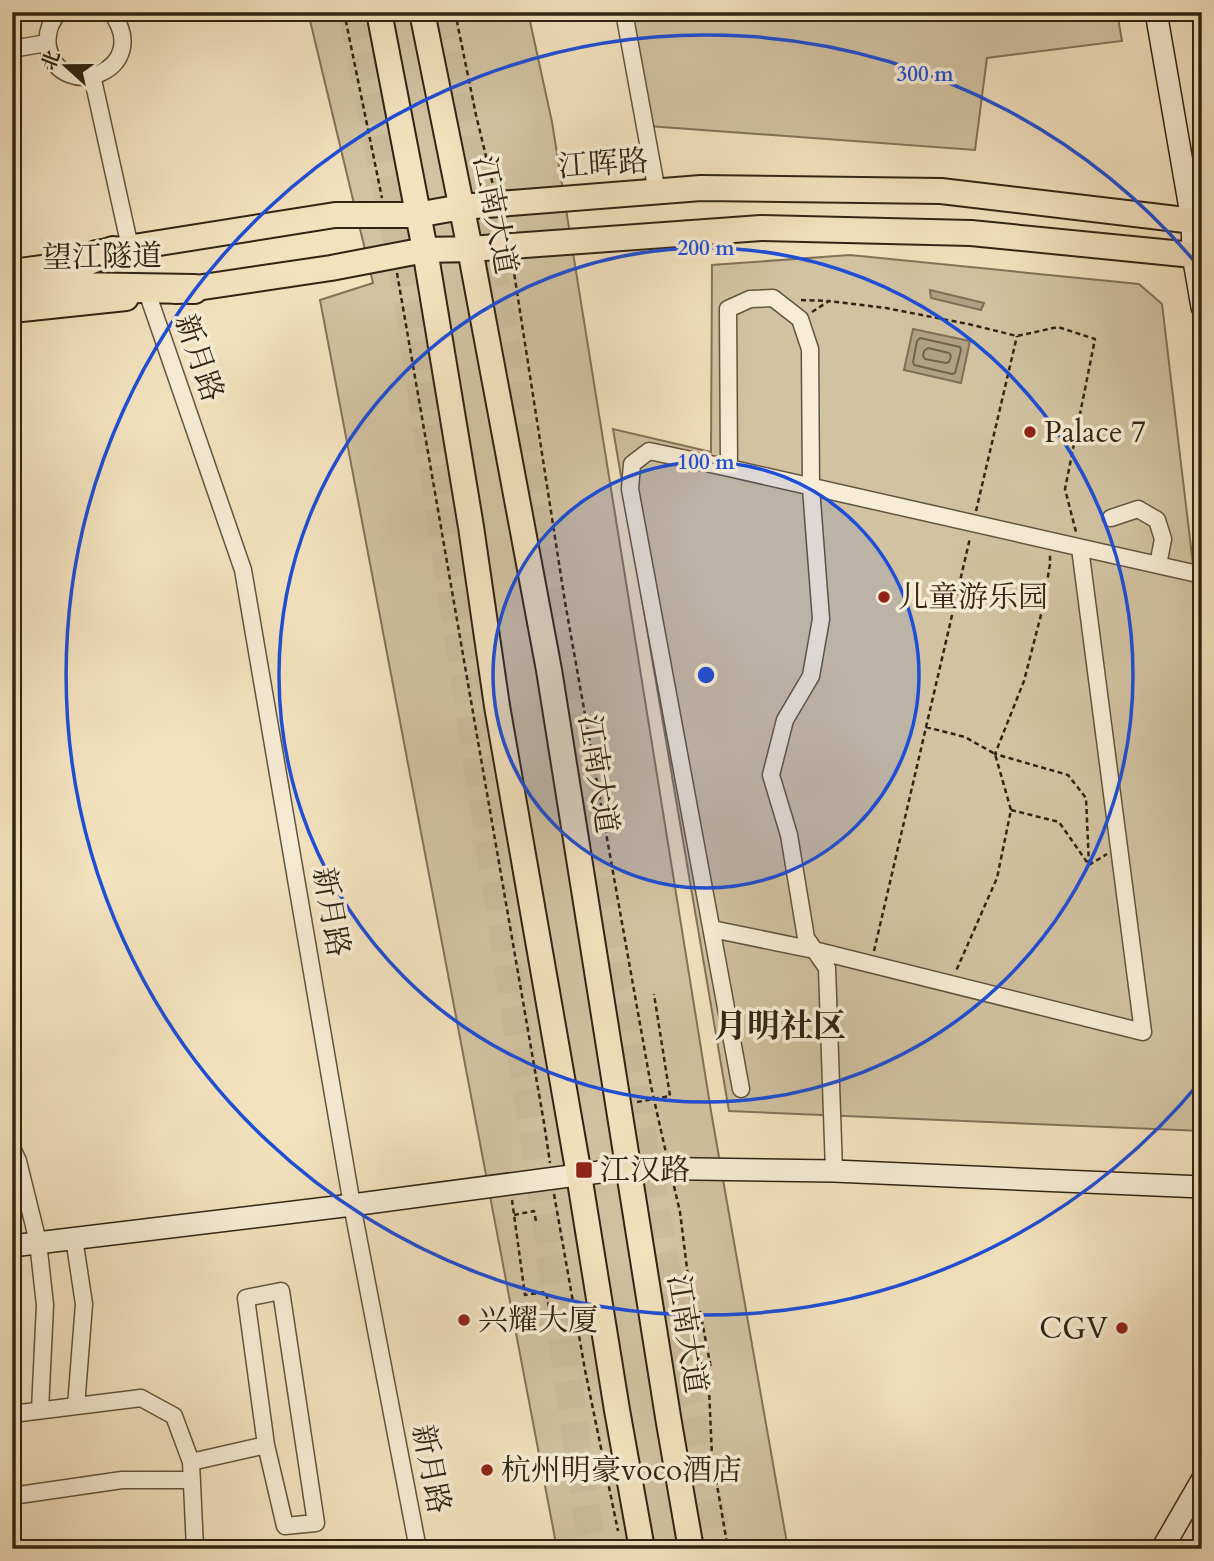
<svg xmlns="http://www.w3.org/2000/svg" width="1214" height="1561" font-family="Cardo,'Noto Serif SC',serif">
  <rect width="100%" height="100%" fill="#f3e2be"/>
  <filter id="stains"><feTurbulence type="fractalNoise" baseFrequency=".00286" numOctaves="4"/><feColorMatrix values="0 0 0 0 .2 0 0 0 0 .09 0 0 0 0 .02 0 0 0 .5 -.17"/></filter>
  <radialGradient id="worn" r=".72"><stop offset=".6" stop-color="#630" stop-opacity="0"/><stop offset="1" stop-color="#630" stop-opacity=".3"/></radialGradient>
  <path fill="#d2c2a1" stroke="#82735a" stroke-width="2" d="M308 12H528L552 122 712 1117 788 1549H557L320 300 373 283Z
    M628 12H1117L1122 41 987 58 975 150 648 126Z
    M850 255 1139 284 1162 304 1202 640V1131L729 1111 613 429 711 452 712 265Z"/>
  <path fill="#b1a184" stroke="#7e6f57" stroke-width="2" d="M930 290 984 303 981 310 931 298Z
    M913 329 970 341 961 383 904 370Z"/>
  <g fill="none" stroke-linecap="round" stroke-linejoin="round">
    <path stroke="#71624c" stroke-width="2" d="M920 338 960 347 961 350 955 373 952 374 914 365 913 362 917 341Z
      M928 348 949 353 951 356 949 362 946 363 925 359 923 356 924 351Z"/>
    <path stroke="#ccbc9c" stroke-width="28" stroke-dasharray="28 14" stroke-linecap="butt" d="M352 12 406 290 538 1164 587 1515 594 1549
      M441 12 494 273 692 1418 719 1549"/>
    <defs>
      <path id="street" d="M59 12C50 22 46 34 48 47 60 105 155 70 111 12
        M624 12 657 192
        M12 49 47 43
        M92 75 130 247
        M148 295 243 570 352 1205 418 1549
        M729 468 1202 575
        M1111 518 1138 509 1157 520 1163 539 1158 565
        M712 929 814 950 1143 1032 1080 548
        M741 1089 630 489 632 464 649 451 729 468 728 309 750 299 773 298 800 319 810 349 811 488 821 619 811 676 785 720 771 775 789 835 806 938 827 968 834 1171
        M12 1148 18 1161 38 1242 45 1305 40 1410
        M74 1238 84 1304 76 1406
        M12 1414 141 1398 174 1416 191 1462 195 1549
        M191 1462 266 1445 285 1526 316 1523 281 1291 246 1298 266 1445
        M12 1496 122 1480H192"/>
      <path id="secondary" d="M1156 12 1192 220 1193 255 1202 307
        M12 1246 352 1205 630 1168 834 1171 1202 1187
        M1162 1549 1202 1480"/>
      <path id="primary" d="M379 12 425 250 471 527 497 706 579 1175 617 1410 642 1549
        M422 12 470 249 549 670 669 1423 691 1549
        M96 253 335 215H417L461 207 701 188 941 191 1202 222
        M176 291 331 268 425 250 470 249 761 228 971 233 1193 255 1202 257
        M12 310 126 298"/>
      <path id="highway" d="M12 274 72 266 113 251
        M12 293 72 287 194 289"/>
    </defs>
    <use href="#street" stroke="#62543e" stroke-width="19"/>
    <use href="#secondary" stroke="#312414" stroke-width="24"/>
    <use href="#primary" stroke="#312414" stroke-width="28"/>
    <use href="#highway" stroke="#312414" stroke-width="32"/>
    <path stroke="#312414" stroke-width="2.5" stroke-dasharray="5 3.5" stroke-linecap="butt" d="M344 12 382 198
      M455 12 476 115 493 185
      M1197 12 1202 32
      M513 266 565 602 651 1086 666 1153
      M397 273 544 1123 550 1163
      M801 300 829 301
      M812 312 829 301 886 308 968 324 1017 336 1058 327 1095 339 1065 489 1076 532
      M976 511 1017 336
      M926 727 965 737 995 754 1011 810 997 878 956 971
      M1011 810 1059 822 1089 865 1086 798 1068 775 995 754 1024 681 1043 607 1050 564V554
      M1089 865 1107 854
      M874 951 970 538
      M637 1102 670 1096 654 994
      M674 1186 680 1212 695 1333 704 1377 709 1389 712 1456 728 1549
      M554 1194 585 1370 618 1531
      M512 1200 525 1295 546 1292 550 1312
      M514 1215 534 1211 536 1221
      M700 1311 711 1368"/>
    <use href="#street" stroke="#f7ecd5" stroke-width="16"/>
    <use href="#secondary" stroke="#f7ecd5" stroke-width="21"/>
    <use href="#primary" stroke="#f3e2be" stroke-width="24"/>
    <use href="#highway" stroke="#f3e2be" stroke-width="28"/>
  </g>
  <circle cx="706" cy="675" r="213" fill="#1d4ed8" fill-opacity=".12"/>
  <g fill="none" stroke="#1d4ed8" stroke-width="3.5">
    <circle cx="706" cy="675" r="213"/>
    <circle cx="706" cy="675" r="427"/>
    <path d="M1200 1082A640 640 0 1 1 1200 268"/>
  </g>
  <g fill="#8f2418" stroke="#f7ecd5" stroke-width="2.5">
    <circle cx="1030" cy="432" r="7"/>
    <circle cx="884" cy="597" r="7"/>
    <rect x="575" y="1161" width="18" height="18" rx="3.5"/>
    <circle cx="464" cy="1320" r="7"/>
    <circle cx="1122" cy="1328" r="7"/>
    <circle cx="487" cy="1470" r="7"/>
  </g>
  <g text-anchor="middle" dominant-baseline="central" stroke-width="7" stroke-linejoin="round" paint-order="stroke">
    <g font-size="30" fill="#312414" stroke="#f7ecd5">
      <text transform="translate(603 164) rotate(-4)">江晖路</text>
      <text transform="translate(495 215) rotate(79)">江南大道</text>
      <text transform="translate(102 257) rotate(-1)">望江隧道</text>
      <text transform="translate(199 358) rotate(71)">新月路</text>
      <text transform="translate(598 774) rotate(81)">江南大道</text>
      <text transform="translate(331 912) rotate(80)">新月路</text>
      <text transform="translate(687 1334) rotate(81)">江南大道</text>
      <text transform="translate(431 1469) rotate(79)">新月路</text>
    </g>
    <g font-size="30" fill="#312414" stroke="#f7ecd5" text-anchor="start">
      <text x="1044" y="432">Palace 7</text>
      <text x="898" y="597">儿童游乐园</text>
      <text x="600" y="1170">江汉路</text>
      <text x="478" y="1320">兴耀大厦</text>
      <text x="1108" y="1328" text-anchor="end">CGV</text>
      <text x="501" y="1470">杭州明豪voco酒店</text>
    </g>
    <g font-size="33" font-weight="bold" fill="#312414" stroke="#f7ecd5">
      <text x="780" y="1026">月明社区</text>
    </g>
  </g>
  <circle cx="706" cy="675" r="10" fill="#1d4ed8" stroke="#f7ecd5" stroke-width="3.5"/>
  <g font-size="21" text-anchor="middle" font-weight="bold" fill="#1d4ed8" stroke="#f7ecd5" stroke-width="7" stroke-linejoin="round" paint-order="stroke">
    <text x="925" y="81">300 m</text>
    <text x="706" y="255">200 m</text>
    <text x="706" y="469">100 m</text>
  </g>
  <rect width="1214" height="1561" fill="none" stroke="#f3e2be" stroke-width="42"/>
  <rect x="14" y="14" width="1186" height="1533" fill="none" stroke="#312414" stroke-width="3.5"/>
  <rect x="21" y="21" width="1172" height="1519" fill="none" stroke="#312414" stroke-width="2"/>
  <g transform="translate(66 66) rotate(291)" stroke="#f7ecd5" stroke-width="5" paint-order="stroke">
  <path d="M0-5L12 26L0 18L-12 26Z" fill="#312414"/>
  <text y="-10" font-size="19" font-weight="bold" text-anchor="middle" fill="#312414">北</text>
  </g>
  <rect width="100%" height="100%" filter="url(#stains)"/>
  <rect width="100%" height="100%" fill="url(#worn)"/>
</svg>
